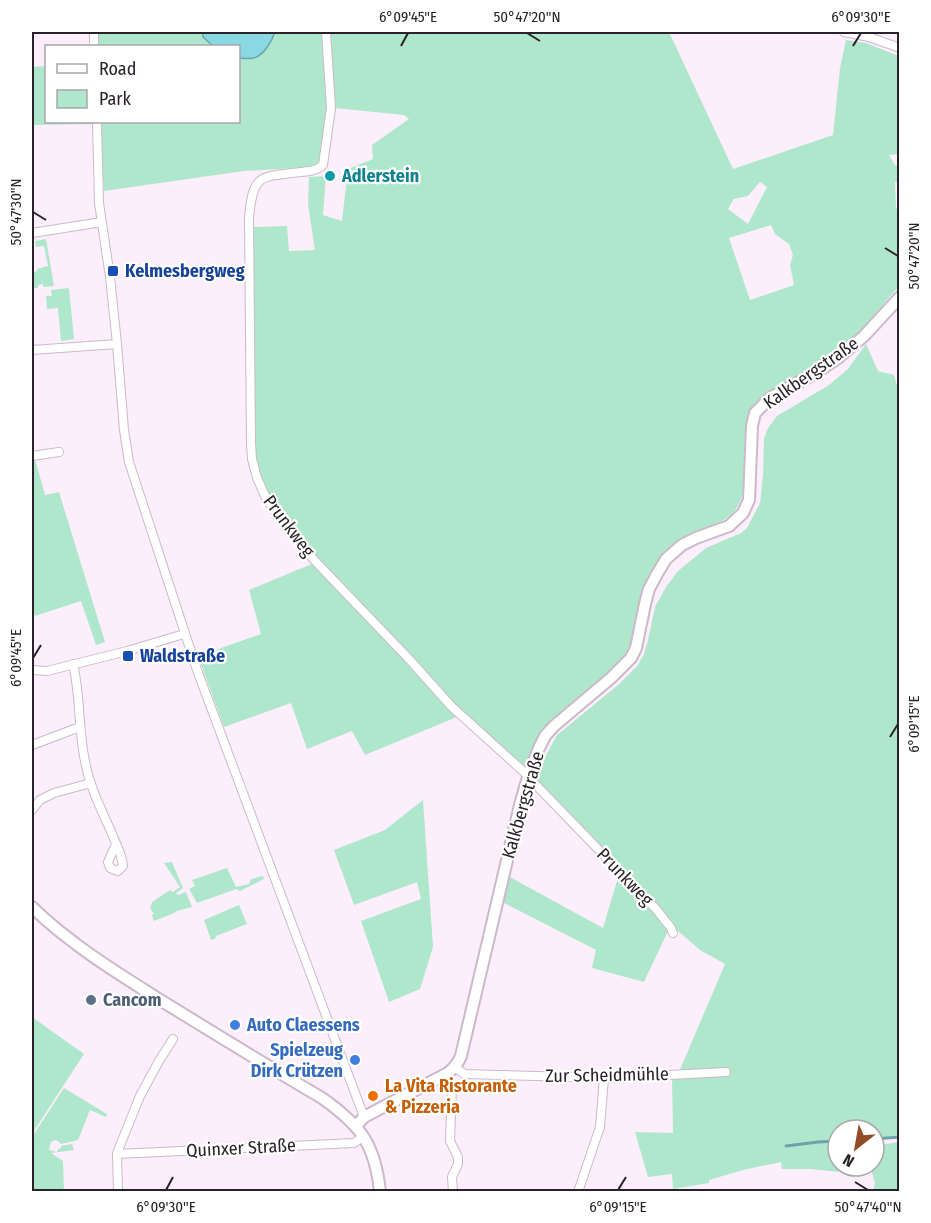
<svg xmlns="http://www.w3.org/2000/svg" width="931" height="1223" font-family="'Fira Sans Condensed',sans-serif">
  <rect width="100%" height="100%" fill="#fdeefc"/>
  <path fill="#afe7cc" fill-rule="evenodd" d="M98 32H203V37L213 46H98Z
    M275 32H323L327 109 320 162 314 167 244 171 104 191 99 122H238L239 58C243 58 249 59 254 58 264 55 272 41 275 32Z
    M329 32H669L733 169 833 135 840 68 846 40 866 43 899 56V154L889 155 895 165 899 166V182H895L896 208 899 212V286L859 333 836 354 750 412C746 431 746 449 745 467 745 478 745 489 741 499 731 528 699 525 678 540 667 548 657 560 651 572 635 598 640 629 627 655L551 722C539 735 533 749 528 766L524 767 521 765 471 722 467 714 453 704 318 560 288 524 268 496 258 471 254 445 252 227 287 226 289 251 315 250 308 204 309 177 326 176 323 215 342 221 348 169 373 159 372 145 409 119 404 115 334 108ZM760 182 767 187 748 224 728 209 734 199 748 196ZM771 225 775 234 789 244 793 255 790 265 794 285 750 300 729 238Z
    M46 66V122H92V124L32 125V67Z
    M46 239 54 286 43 287V284L38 285V288H32V273L37 271V269L48 266 44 246 36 247 35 241Z
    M69 288 74 339 61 341 58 308 47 309 46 296H52L51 290Z
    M866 344 878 371 894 375 900 397 899 1136 874 1138V1130H838V1166H840L839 1172 811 1169H782L781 1162 743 1170 709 1180V1183L673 1189 672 1174 648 1177 635 1132 673 1133 672 1078 679 1072 725 964 700 950 678 931 658 908 537 782 546 755 557 735 618 685 638 665 644 654 648 640 655 607 666 587 678 571 706 548 741 533 747 528 760 503 763 475 764 438 768 428 777 416 829 385 848 369Z
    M35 459 45 495 59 492 105 642 96 645 81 601 35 616 32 608V460Z
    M314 563 348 601 406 661 457 717 365 755 352 731 307 749 291 703 224 727 198 656 261 634 249 590Z
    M423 800 433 947 420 989 389 1002 361 921 421 899 417 882 354 905 334 850 385 830Z
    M172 862 183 888 176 893 178 895 186 892 192 907 177 911 174 913 154 921 152 915 154 913 150 909 152 902 170 890 173 892 180 887 164 863Z
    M227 868 236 887 249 884 251 879 263 876 264 879 240 891 236 889 197 903 189 889 195 886 192 880Z
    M619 874 654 910 669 929 644 982 592 968 596 950 502 902 508 876 603 928Z
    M239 905 247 924 216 936 215 939 211 940 204 920Z
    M32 1017 84 1054 32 1134Z
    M64 1088 107 1114 106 1117 90 1110 78 1140 61 1144 58 1141 55 1140 51 1142 49 1150 57 1152 58 1149 61 1148V1146L72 1144 74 1150 51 1153 63 1161 64 1191H32V1142L35 1143 32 1140V1137Z
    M899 1142V1191H873L875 1183 870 1166H874V1146Z"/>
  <path fill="#88d9e3" stroke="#6ca2ab" stroke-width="1.5" d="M203 32H275C272 41 264 55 254 58 249 59 243 58 239 58L238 46H213L203 37Z"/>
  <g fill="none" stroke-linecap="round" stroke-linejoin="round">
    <path stroke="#6ca2ab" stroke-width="3" d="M874 1139 900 1137
      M786 1146 818 1142 838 1141"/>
    <defs>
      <path id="street" d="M94 32V46
        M326 32 331 108 323 165C315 171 311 171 301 172 260 177 253 173 249 218L251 444 252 459 257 478 266 498 285 526 316 562 409 659 451 706 524 772 536 785 656 909 671 928 673 933
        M844 32 869 37 900 48
        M97 122 99 203 110 277 117 344 124 430 129 462 197 670 364 1117
        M32 233 102 222
        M32 350 117 344
        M32 456 59 452
        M73 664C81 697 78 733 86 766 91 790 103 813 113 836 117 847 122 854 123 866L118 871 110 868 108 862 116 844
        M32 670 47 671 127 651 184 634
        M32 745 80 727
        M32 810 40 800 54 793 91 783
        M455 1067 464 1074 612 1078 726 1072
        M452 1087 450 1141 458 1157V1164L452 1177 453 1192
        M117 1154 354 1143 364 1136
        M118 1192 117 1154 119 1148 140 1096 159 1061 173 1039
        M578 1192 600 1127 604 1078"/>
      <path id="secondary" d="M32 907C71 945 119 974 165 1003 217 1035 269 1067 322 1098 360 1125 375 1143 380 1192
        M356 1126 364 1117 448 1073C454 1068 458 1064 461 1056L520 805 528 777 539 748 545 736 554 726 611 678 631 658 636 648 645 604 649 589 657 574 666 559 682 545 696 538 729 526 743 513 749 500 752 426 755 413 770 398 814 374 838 358 864 336 900 297"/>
    </defs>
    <use href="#street" stroke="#ccb9ca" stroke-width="10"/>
    <use href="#secondary" stroke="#ccb9ca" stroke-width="14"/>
    <use href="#street" stroke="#fff" stroke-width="8"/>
    <use href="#secondary" stroke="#fff" stroke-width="10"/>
  </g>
  <path fill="none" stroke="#292229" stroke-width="2" d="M527 33 540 41M401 46 408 33M853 46 861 33M33 212 46 220M885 248 898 256M33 658 41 645M890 737 898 724M855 1182 868 1190M166 1190 173 1177M618 1190 626 1177"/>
  <circle fill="#0f9aa8" stroke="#fff" stroke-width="2" cx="330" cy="176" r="6"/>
  <g fill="#1a4fb4" stroke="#fff" stroke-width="2">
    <rect x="107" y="265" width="12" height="12" rx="3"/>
    <rect x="122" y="650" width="12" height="12" rx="3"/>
  </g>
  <circle fill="#5c6f8a" stroke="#fff" stroke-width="2" cx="91" cy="1000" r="6"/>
  <g fill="#3f7fe0" stroke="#fff" stroke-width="2">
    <circle cx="235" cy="1025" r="6"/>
    <circle cx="355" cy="1060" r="6"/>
  </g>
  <circle fill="#e8710a" stroke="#fff" stroke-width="2" cx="373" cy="1096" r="6"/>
  <g text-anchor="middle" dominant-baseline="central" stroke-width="4.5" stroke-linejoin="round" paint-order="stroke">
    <g font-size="18" font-weight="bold" fill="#0d838f" stroke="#fff" text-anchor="start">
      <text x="342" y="176">Adlerstein</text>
    </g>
    <g font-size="18" font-weight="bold" fill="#164399" stroke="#fff" text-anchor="start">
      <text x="125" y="271">Kelmesbergweg</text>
      <text x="140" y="656">Waldstraße</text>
    </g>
    <g font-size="18" fill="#292229" stroke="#fff">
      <text transform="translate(811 373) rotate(-35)">Kalkbergstraße</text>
      <text transform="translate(289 526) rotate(53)">Prunkweg</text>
      <text transform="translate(523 805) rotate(-74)">Kalkbergstraße</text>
      <text transform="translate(625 877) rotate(46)">Prunkweg</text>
      <text transform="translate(607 1075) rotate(-1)">Zur Scheidmühle</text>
      <text transform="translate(241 1148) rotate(-3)">Quinxer Straße</text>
    </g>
    <g font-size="18" font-weight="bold" fill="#4e5e75" stroke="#fff" text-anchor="start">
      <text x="103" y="1000">Cancom</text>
    </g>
    <g font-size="18" font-weight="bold" fill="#366cbe" stroke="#fff" text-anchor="start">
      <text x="247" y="1025">Auto Claessens</text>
      <text x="343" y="1050" text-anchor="end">Spielzeug<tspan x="343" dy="21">Dirk Crützen</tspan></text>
    </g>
    <g font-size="18" font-weight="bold" fill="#c56008" stroke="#fff" text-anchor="start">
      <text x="385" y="1086">La Vita Ristorante<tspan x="385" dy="21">&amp; Pizzeria</tspan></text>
    </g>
  </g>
  <rect width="931" height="1223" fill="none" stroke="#ffffff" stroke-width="66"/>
  <rect x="45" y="45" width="195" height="78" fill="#ffffff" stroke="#a9a7a9" stroke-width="1.5"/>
  <rect x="57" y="64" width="30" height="9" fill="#ffffff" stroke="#a9a7a9" stroke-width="1.5"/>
  <text x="99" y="75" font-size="18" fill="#292229">Road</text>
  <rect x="57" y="90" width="30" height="18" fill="#afe7cc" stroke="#a9a7a9" stroke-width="1.5"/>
  <text x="99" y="105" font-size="18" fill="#292229">Park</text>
  <g transform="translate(856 1148) rotate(211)"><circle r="28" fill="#ffffff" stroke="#a9a7a9" stroke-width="1.5"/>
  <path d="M0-4.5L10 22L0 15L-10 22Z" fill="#924b27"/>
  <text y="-9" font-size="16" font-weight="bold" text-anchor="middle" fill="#292229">N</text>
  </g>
  <rect x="33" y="33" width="865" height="1157" fill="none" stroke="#292229" stroke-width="2"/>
  <g font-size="15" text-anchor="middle" fill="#292229">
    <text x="408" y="22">6°09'45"E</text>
    <text x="527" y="22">50°47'20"N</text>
    <text x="861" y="22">6°09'30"E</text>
    <text transform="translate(16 212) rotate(-90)" y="5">50°47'30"N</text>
    <text transform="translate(914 256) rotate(-90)" y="5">50°47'20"N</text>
    <text transform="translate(16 658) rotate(-90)" y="5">6°09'45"E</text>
    <text transform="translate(914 724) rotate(-90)" y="5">6°09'15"E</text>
    <text x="166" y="1212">6°09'30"E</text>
    <text x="618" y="1212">6°09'15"E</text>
    <text x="868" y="1212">50°47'40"N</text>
  </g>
</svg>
